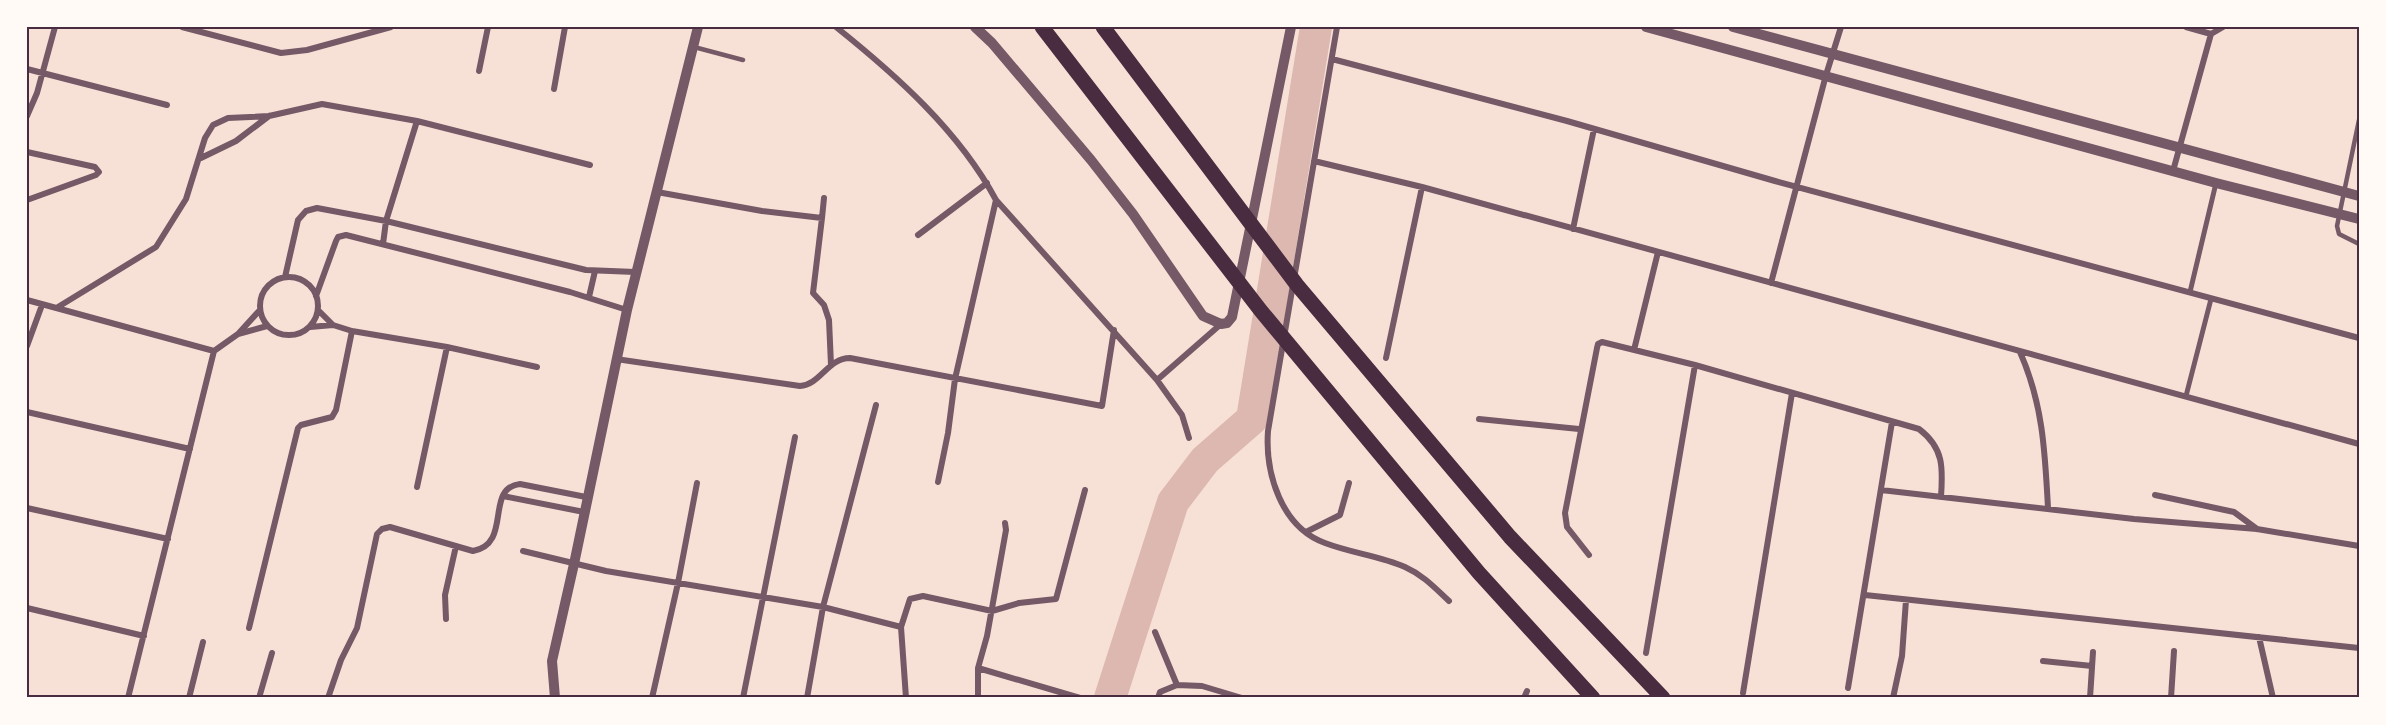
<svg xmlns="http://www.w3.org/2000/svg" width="2386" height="725" font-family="'Public Sans',sans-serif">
  <rect width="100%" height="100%" fill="#f7e1d7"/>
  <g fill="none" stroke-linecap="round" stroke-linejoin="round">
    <path stroke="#dcb8b0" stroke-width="32" d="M1110 698 1173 502 1205 460 1252 419 1316 27"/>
    <path stroke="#755966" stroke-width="4.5" d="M694 47 743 60
      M2359 120 2337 226 2339 234 2359 244"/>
    <path stroke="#755966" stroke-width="5" d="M2190 292 2216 183
      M2186 396 2211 299"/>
    <path stroke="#755966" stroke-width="6" d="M182 27 281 53 307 50 391 27
      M836 27C896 75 959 131 996 200L1157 380 1182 415 1189 438
      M1337 27 1268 431C1265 473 1281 527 1325 543 1351 553 1380 556 1405 567 1423 575 1435 588 1449 601
      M2186 27 2211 34 2223 27
      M1332 59 1567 121 1775 181 2359 338
      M27 69 167 105
      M479 71 488 27
      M554 89 565 27
      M27 116 37 93 55 27
      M27 152 95 167 99 172 96 175 27 200
      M201 158 236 141 269 116
      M1314 161 1422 187 2359 444
      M2173 171 2211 34
      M657 192 762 211 822 218 824 198
      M822 218 813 293 824 305 829 320 831 365
      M1573 229 1594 129
      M918 235 987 183
      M383 244 386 221 417 121
      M260 306a29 29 0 1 1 58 0a29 29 0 1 1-58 0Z
      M285 277 298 220 306 211 317 208 386 221 586 270 635 272
      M1771 283 1826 75 1841 27
      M316 296 336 241 338 237 346 235 570 292 627 310
      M589 297 595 271
      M27 300 214 351
      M58 307 156 247 186 199 205 138 213 125 228 118 269 116 322 104 417 121 590 165
      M318 310 333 325
      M310 327 333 325 352 331 447 347 537 367
      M238 334 267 326
      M27 346 42 305
      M1634 350 1658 252
      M2020 352C2043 404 2045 452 2048 508
      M1386 358 1422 187
      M616 359 800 386C820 385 828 358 850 358L1102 406 1114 330
      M1157 380 1221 324
      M27 412 190 449
      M1479 419 1579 429
      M938 482 948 433 955 379 996 200
      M417 487 447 347
      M1881 490 2134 519 2257 529 2359 546
      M2155 495 2234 512 2257 529
      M503 496 584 512
      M27 508 168 539
      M1306 532 1340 515 1349 483
      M523 551 606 571 823 607 901 627 910 599 923 596 992 611 1019 603 1056 599 1085 490
      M1589 555 1567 527 1565 513 1597 348 1598 344 1602 342 1695 365 1919 429C1944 448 1943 468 1941 497
      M1865 595 2359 648
      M27 608 144 636
      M446 619 445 595 456 546
      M901 627 906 698
      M249 628 298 428 301 425 332 417 336 410 352 331
      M1155 632 1177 685
      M2259 637 2273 698
      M1646 653 1695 365
      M2043 661 2092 666
      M978 668 1080 698
      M1848 688 1892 422
      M1743 693 1792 393
      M128 698 214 351 238 334 259 311
      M189 698 203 642
      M259 698 272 653
      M328 698 341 660 357 628 377 534 382 529 390 527 473 551C513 544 484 488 520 484L586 497
      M652 698 678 583 697 483
      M743 698 795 437
      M807 698 823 607 876 405
      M978 698V668L987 636 1006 530 1005 523
      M1158 698 1160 692 1177 685 1202 686 1242 698
      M1524 698 1527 691
      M1893 698 1902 656 1906 600
      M2090 698 2093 652
      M2171 698 2174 651"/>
    <path stroke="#755966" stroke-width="10" d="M975 27 992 43 1091 160 1133 214 1203 316 1221 324 1227 323 1232 317 1291 27
      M1646 27 2216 183 2359 219
      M1733 27 2359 196
      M555 698 552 661 574 564 627 310 698 27"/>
    <path stroke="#4a2c40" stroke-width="15" d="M1042 27 1261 311 1479 573 1593 698
      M1103 27 1297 285 1510 537 1663 698"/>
  </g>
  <rect width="2386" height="725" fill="none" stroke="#fffaf5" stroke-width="57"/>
  <rect x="28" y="28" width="2330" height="668" fill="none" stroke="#4a2c40" stroke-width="2"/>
</svg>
